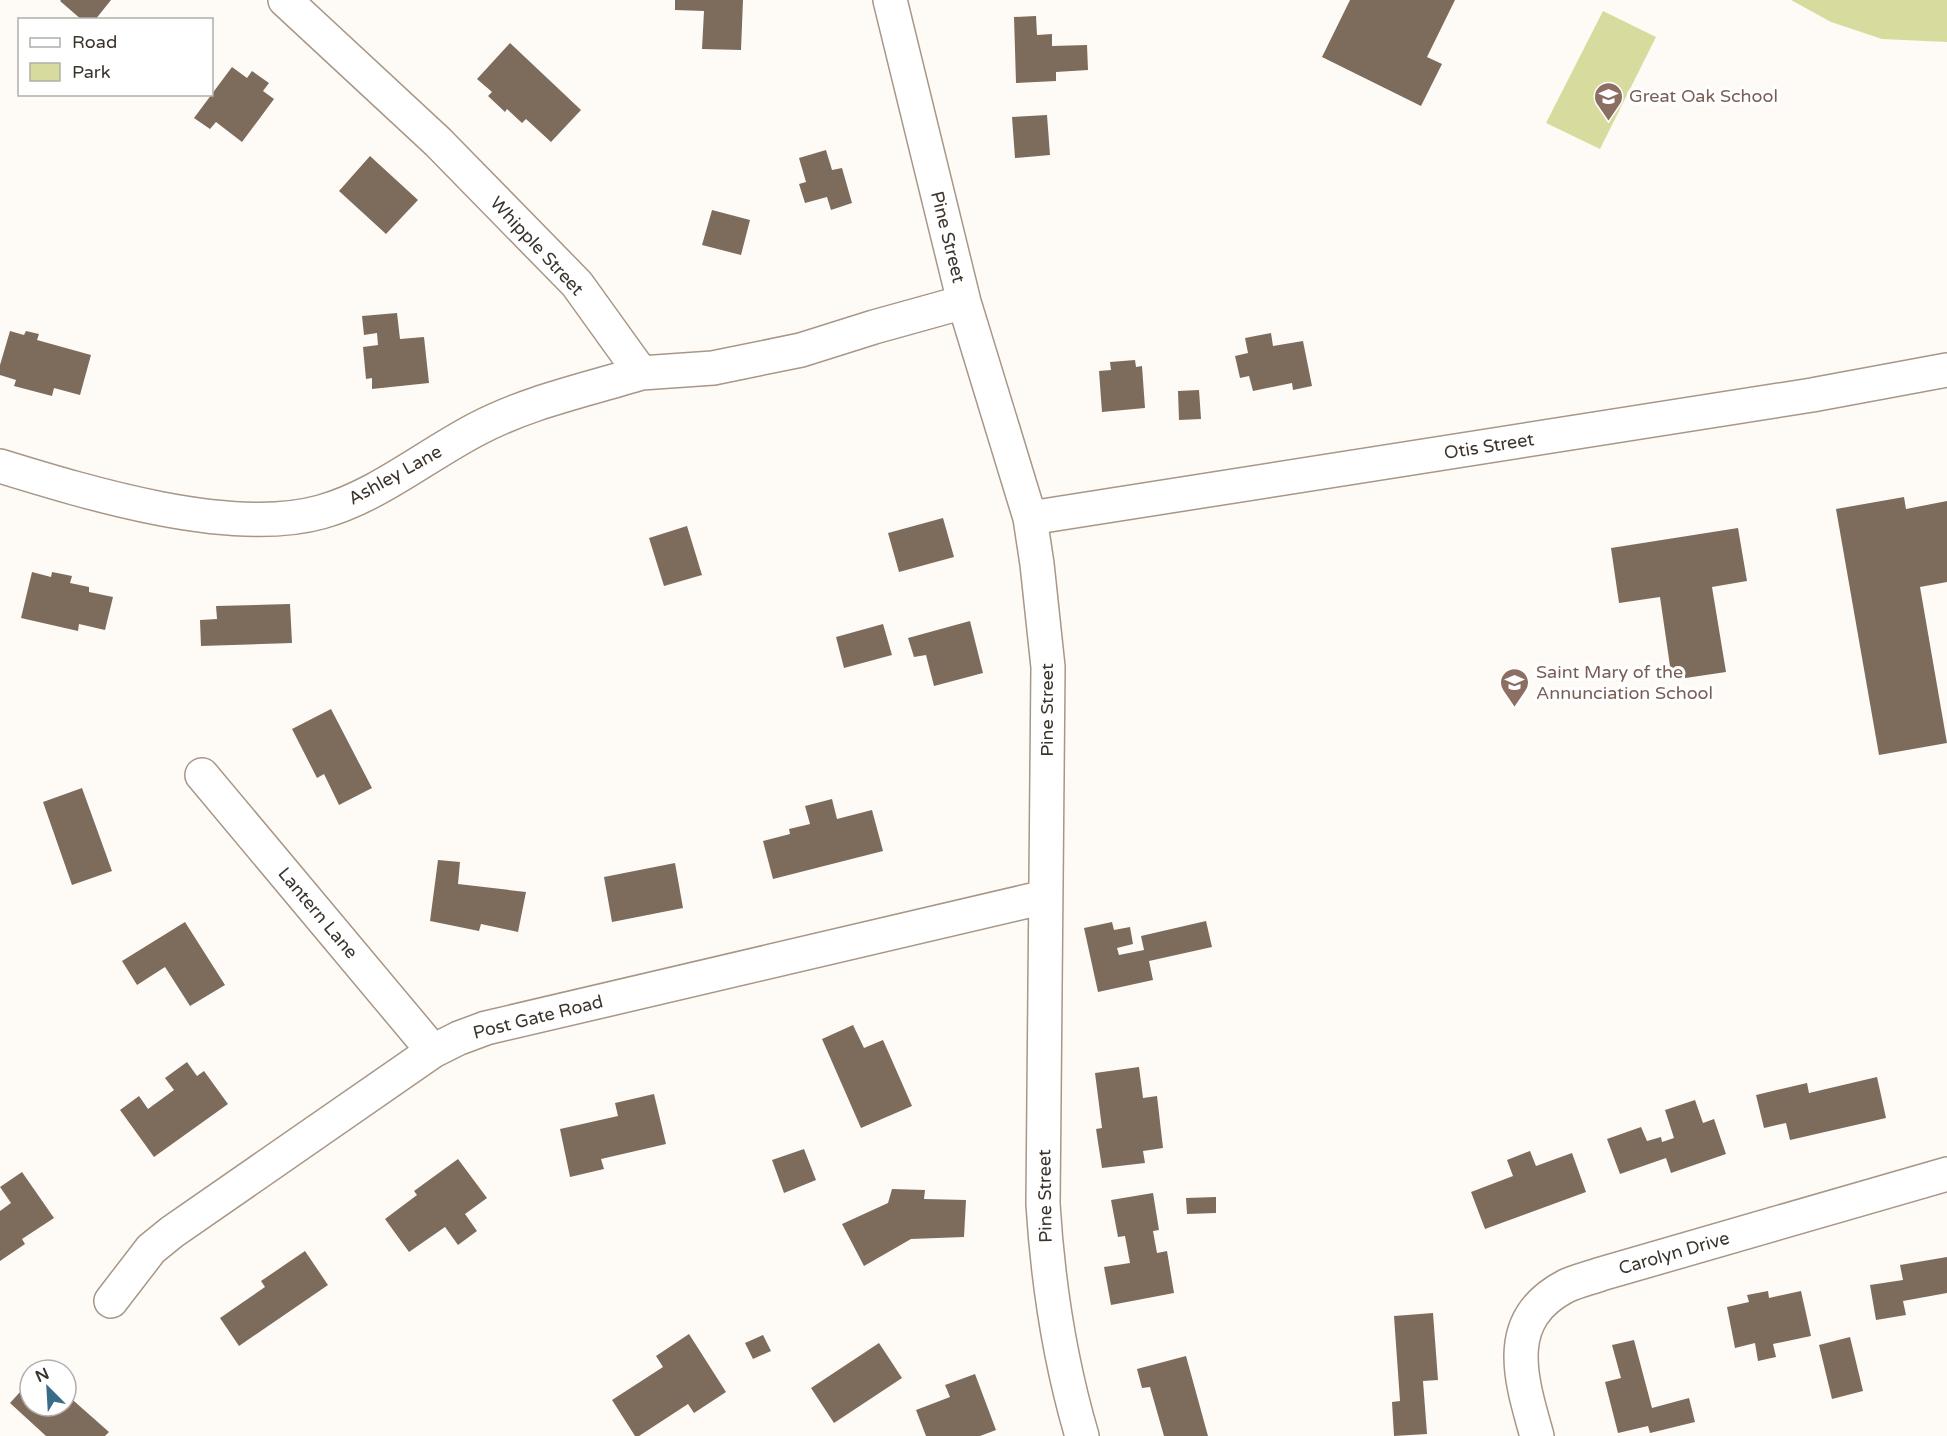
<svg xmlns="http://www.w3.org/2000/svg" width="1947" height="1436" font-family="'Varela Round',sans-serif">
  <rect width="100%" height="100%" fill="#fefbf7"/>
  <path fill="#d7dc9e" d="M1791 0H1947V42L1882 39 1831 22Z
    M1603 11 1656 37 1600 149 1546 123Z"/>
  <path fill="#7d6c5c" d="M61 0H111L95 20H82L60 1Z
    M675 0H743L741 50 702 49 704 11 675 10Z
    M1350 0H1455L1427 57 1442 64 1421 106 1322 57Z
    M1036 16 1037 35 1052 34V46L1087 45 1088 70 1056 72V81L1016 83 1014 17Z
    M510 43 581 110 551 142 526 119 522 123 507 109 505 112 488 96 492 92 477 79Z
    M232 67 247 78 252 71 269 83 263 91 274 99 242 142 216 122 210 129 194 118Z
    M1047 115 1050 155 1015 158 1012 117Z
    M826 150 832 170 842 168 852 203 831 210 827 197 805 203 799 184 806 182 799 158Z
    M370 156 418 200 386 234 339 191Z
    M712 210 750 220 741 255 702 245Z
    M397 313 400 339 424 337 429 383 372 389V378L366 379 363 347 378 345 377 333 364 335 362 316Z
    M10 331 24 335 26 331 39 334 37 340 91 355 80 395 54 388 52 396 14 386 16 380 0 375V365Z
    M1271 333 1273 346 1303 341 1312 386 1293 390 1292 383 1253 391 1249 376 1240 378 1235 356 1248 353 1245 338Z
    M1135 360 1136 367 1142 366 1145 408 1102 412 1099 371 1111 370 1110 362Z
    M1199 390 1201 419 1179 420 1178 391Z
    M1904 497 1906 509 1947 501V582L1920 587 1947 743 1879 755 1836 509Z
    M943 518 954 557 899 572 888 533Z
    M687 526 702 575 664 586 649 538Z
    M1738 528 1747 581 1712 587 1726 672 1672 680 1660 597 1619 603 1611 548Z
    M32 572 51 577 52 572 72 576 70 583 89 587V592L113 597 105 630 79 624 78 631 21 618Z
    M290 604 292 643 201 646 200 620 217 619 216 606Z
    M970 621 983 673 934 686 926 655 914 657 908 638Z
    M883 624 892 655 844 668 836 637Z
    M331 709 372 788 339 805 324 774 317 778 292 729Z
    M82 788 112 871 72 885 43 802Z
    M832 799 837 819 872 810 883 851 773 879 763 841 790 834 789 829 810 824 805 806Z
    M438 860 460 862 458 884 526 892 518 932 481 924 479 931 430 921Z
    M675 863 683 908 612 922 604 877Z
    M1206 921 1212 947 1149 961 1153 980 1098 992 1084 928 1112 922 1114 930 1130 927 1133 944 1117 948 1119 955 1144 950 1141 936Z
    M185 922 225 985 190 1006 165 967 137 985 122 961Z
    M853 1025 864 1048 883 1040 912 1106 861 1128 822 1039Z
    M187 1062 197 1076 204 1071 228 1104 154 1157 120 1110 139 1096 148 1109 174 1090 165 1078Z
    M1139 1067 1143 1098 1157 1096 1163 1148 1143 1151 1145 1163 1102 1168 1096 1129 1102 1128 1095 1073Z
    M1877 1077 1886 1118 1790 1140 1786 1123 1764 1128 1756 1095 1807 1083 1809 1093Z
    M654 1094 666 1144 601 1159 604 1169 570 1177 560 1129 618 1116 615 1103Z
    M1695 1100 1703 1123 1714 1119 1726 1154 1671 1173 1666 1158 1620 1174 1607 1139 1641 1127 1647 1141 1661 1137 1662 1142 1674 1138 1665 1110Z
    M804 1149 816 1180 784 1193 772 1160Z
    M1530 1151 1536 1166 1572 1153 1586 1192 1485 1229 1471 1192 1513 1176 1507 1160Z
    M458 1159 487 1198 465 1214 477 1231 458 1245 445 1227 409 1252 385 1219 417 1195 414 1191Z
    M22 1172 54 1218 22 1239 25 1244 0 1261V1211L11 1203 0 1187Z
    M892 1189 925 1190 924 1199 966 1200 964 1237 911 1239 864 1266 842 1224 888 1203Z
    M1153 1193 1159 1230 1153 1231 1157 1253 1167 1251 1174 1293 1111 1305 1104 1267 1130 1263 1125 1236 1118 1237 1111 1200Z
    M1216 1197V1213L1187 1214 1186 1198Z
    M305 1251 328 1285 239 1346 220 1318 265 1287 261 1281Z
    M1947 1257V1293L1903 1301 1906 1315 1876 1320 1870 1285 1903 1280 1900 1265Z
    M1768 1291 1769 1298 1801 1291 1811 1336 1773 1344 1776 1357 1758 1361 1755 1343 1735 1348 1727 1307 1749 1302 1747 1295Z
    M1433 1313 1438 1380 1423 1381 1427 1434 1394 1436 1392 1402 1400 1401 1394 1316Z
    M689 1334 726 1392 694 1413 688 1404 639 1436H635L612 1400 663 1367 656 1356Z
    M763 1335 771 1351 753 1359 745 1343Z
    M1850 1337 1863 1391 1832 1399 1819 1345Z
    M1634 1340 1652 1408 1689 1398 1695 1422 1650 1433 1648 1426 1618 1433 1605 1382 1621 1378 1612 1345Z
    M879 1343 902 1378 834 1423 811 1388Z
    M1186 1356 1208 1436H1164L1150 1387 1142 1388 1137 1369Z
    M975 1374 996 1430 980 1436H926L916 1410 950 1397 945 1385Z
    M30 1381V1406H66V1394L109 1432 105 1436H46L10 1403Z"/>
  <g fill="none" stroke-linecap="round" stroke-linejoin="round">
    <defs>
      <path id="minor" d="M285 0 438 142 577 284 641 373 713 368 801 350 874 327 964 302
        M890 0 964 302 1030 518 1037 564 1048 667 1043 1204C1048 1285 1059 1358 1082 1436
        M0 466C88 493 231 537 321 512 378 496 425 456 477 429 528 402 586 390 641 373
        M1030 518 1812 395 1947 370
        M202 775 433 1051
        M111 1301 151 1249 172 1232 433 1051 459 1038 486 1028 1045 897
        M1537 1436C1521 1379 1501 1320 1566 1286 1577 1281 1590 1278 1601 1274L1947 1174"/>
    </defs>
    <use href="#minor" stroke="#a89686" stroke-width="36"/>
    <use href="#minor" stroke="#fff" stroke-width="33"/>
  </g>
  <defs>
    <symbol id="school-pin" viewBox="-11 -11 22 30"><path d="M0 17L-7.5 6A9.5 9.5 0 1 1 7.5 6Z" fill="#8d6e63" stroke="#fff"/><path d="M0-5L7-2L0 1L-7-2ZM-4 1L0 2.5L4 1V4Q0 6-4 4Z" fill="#fff"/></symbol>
  </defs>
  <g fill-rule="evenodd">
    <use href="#school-pin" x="1592" y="80" width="33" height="45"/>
    <use href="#school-pin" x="1498" y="666" width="33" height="45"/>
  </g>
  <g text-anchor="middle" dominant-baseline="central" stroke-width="6" stroke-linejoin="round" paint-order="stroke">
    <g font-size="18" fill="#785e54" stroke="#fff" text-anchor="start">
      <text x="1629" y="96">Great Oak School</text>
      <text x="1536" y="672">Saint Mary of the<tspan x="1536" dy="21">Annunciation School</tspan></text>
    </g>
    <g font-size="18" fill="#3b342d" stroke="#fff">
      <text transform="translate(948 237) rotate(76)">Pine Street</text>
      <text transform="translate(537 246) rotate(47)">Whipple Street</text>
      <text transform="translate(1489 446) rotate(-9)">Otis Street</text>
      <text transform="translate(395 475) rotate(-29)">Ashley Lane</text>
      <text transform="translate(1047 710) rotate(-90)">Pine Street</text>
      <text transform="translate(318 913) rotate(50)">Lantern Lane</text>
      <text transform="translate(538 1017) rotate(-14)">Post Gate Road</text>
      <text transform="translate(1045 1196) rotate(-91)">Pine Street</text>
      <text transform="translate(1674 1253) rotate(-16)">Carolyn Drive</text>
    </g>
  </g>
  <rect x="18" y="18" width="195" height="78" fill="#ffffff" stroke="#b1aeab" stroke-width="1.5"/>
  <rect x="30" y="38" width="30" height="9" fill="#ffffff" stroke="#b1aeab" stroke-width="1.5"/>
  <text x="72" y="48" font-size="18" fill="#3b342d">Road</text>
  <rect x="30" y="63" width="30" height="18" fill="#d7dc9e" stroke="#b1aeab" stroke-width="1.5"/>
  <text x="72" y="78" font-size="18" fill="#3b342d">Park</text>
  <g transform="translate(48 1388) rotate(336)"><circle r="28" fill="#ffffff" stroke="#b1aeab" stroke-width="1.5"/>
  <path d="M0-4.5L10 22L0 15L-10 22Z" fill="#376d89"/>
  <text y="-9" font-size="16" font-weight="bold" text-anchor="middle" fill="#3b342d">N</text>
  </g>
</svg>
